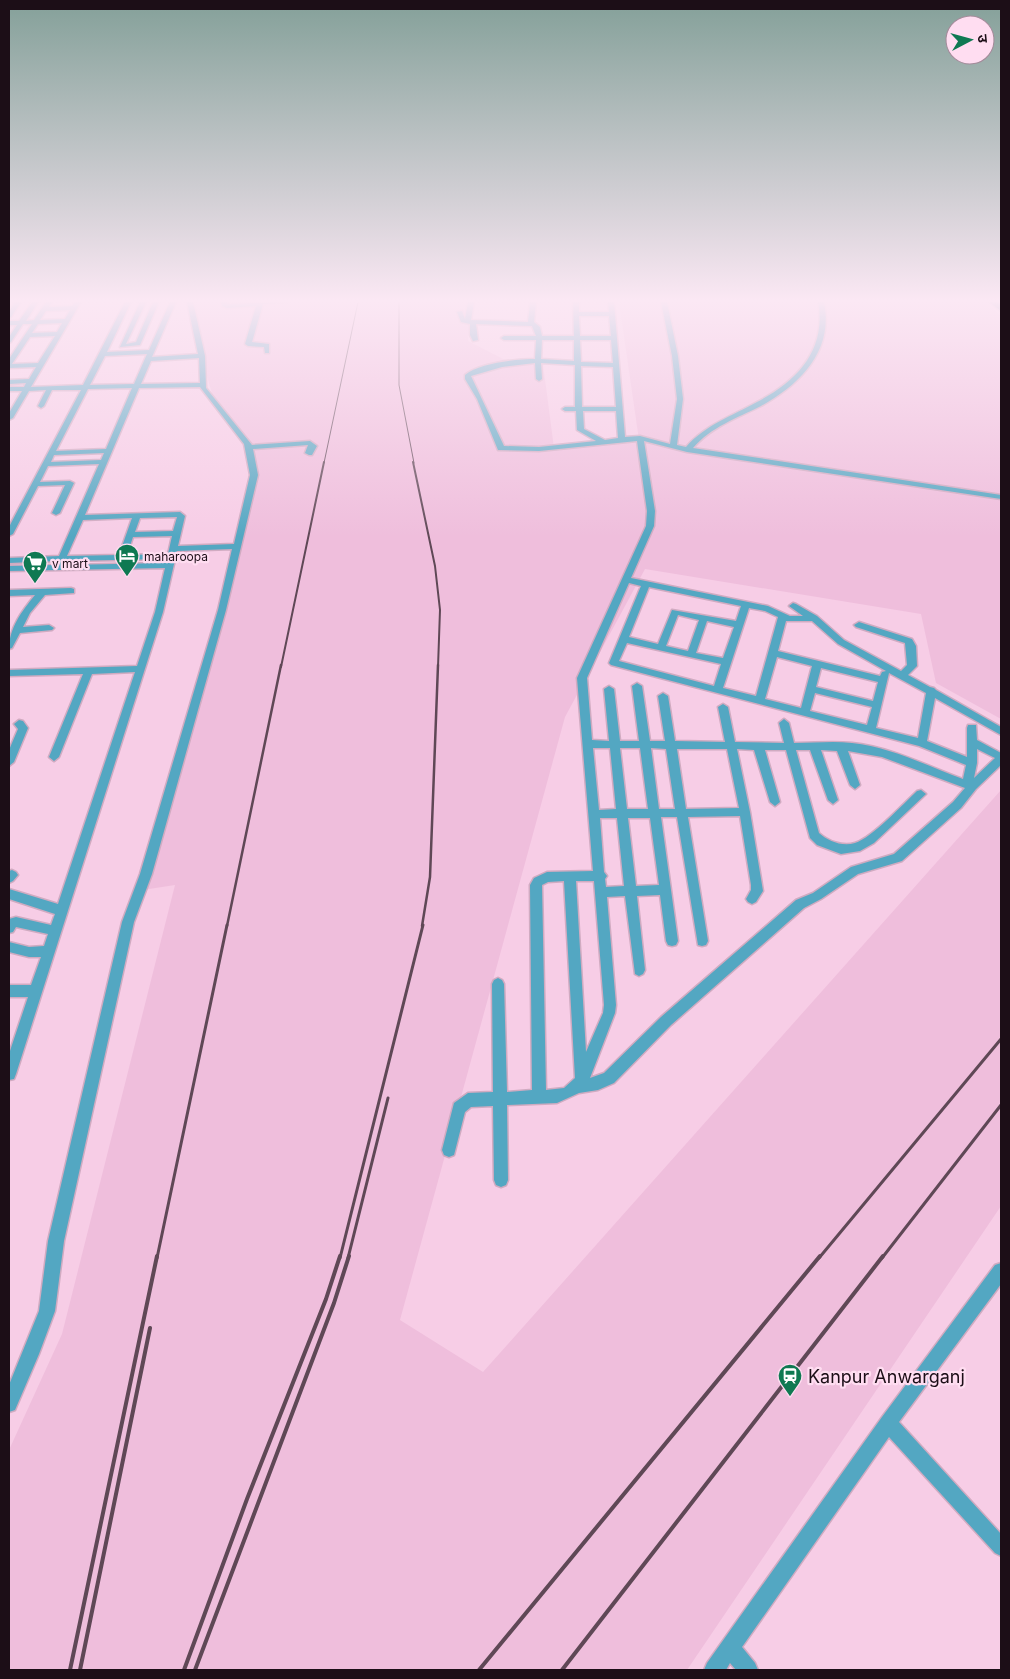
<svg xmlns="http://www.w3.org/2000/svg" width="1010" height="1679" font-family="Inter,'Noto Sans Devanagari',sans-serif">
  <rect width="100%" height="100%" fill="#f7cde6"/>
  <path fill="#efbedc" d="M190 302H470L468 341 513 364H543L554 448 639 440 619 302H985L1001 316V719L936 683 921 614 645 569 565 717 400 1320 483 1372 1001 790V1206L687 1670H9V1450L62 1334 175 885 136 891 254 482 247 443 214 401 188 308Z"/>
  <g fill="none" stroke-linecap="round" stroke-linejoin="round">
    <defs>
      <path id="minor" d="M15 302H21L11 317 9 318V312Z
        M32 302H38L26 321 34 320 46 302H52L49 307 72 306 75 302H81L31 387 83 385 125 302H131L107 352 149 350 170 302H176L152 357 198 354 187 302H193L205 356 206 388 252 445 310 441 317 446 312 455H309L305 453 308 445 253 449 258 475 226 610 152 874 134 922 64 1241 55 1311 39 1354 15 1410 9 1412V1385L39 1311 48 1241 122 922 140 874 218 610 232 549 177 551 163 612 16 1074 14 1079 9 1080V1054L28 997H9V985H31L41 957H29L9 952V942L29 947 44 946 48 934 16 927 13 932 9 933V919L16 917 51 925 55 914 9 899V889L58 904 135 672 92 674 59 757 54 761 49 757 83 674 9 676V670L137 666 155 612 165 568 9 571V566L55 565 57 561 9 563V558L59 556 99 464 48 466 40 482 70 481 74 483 60 513 56 515 52 513 65 485 38 486 13 534 9 536V527L81 390H52L44 406 41 408 38 406 46 390 29 391 13 418 9 420V413L22 391H9V387H24L26 383 9 384V380L29 379 36 367 9 368V359L32 324H23L11 342 9 343V337L17 325H9V321H19ZM70 310 65 319 40 320 46 311ZM62 323 57 332 32 333 38 324ZM55 336 38 363 12 364 30 337ZM147 354 134 384 90 385 105 356ZM199 358 200 383 141 384 151 361ZM200 387 244 444 250 475 234 544 178 546 185 516 180 512 85 515 139 388ZM132 388 106 449 56 451 88 389ZM104 453 101 460 51 462 54 455ZM177 517 173 531 135 532 140 518ZM132 518 119 555 67 556 83 520ZM172 536 168 554 127 555 133 537ZM167 559 166 563 64 565 65 561Z
        M140 302H146L126 344 136 342 153 302H159L140 345 120 347Z
        M221 302H227V304L287 302 263 304 252 342 269 344V353H265L264 347 248 346 245 344 256 306 227 308 222 306Z
        M468 302H474L471 320 528 322 530 302H536L534 322 540 327 542 336H574L573 302H579V312H609L608 302H614L625 437 640 436 670 444 677 399 672 356 661 302H667L678 356 683 399 677 445 686 447C705 425 732 416 757 402 797 381 827 350 818 302H824C834 350 801 384 761 406 737 418 711 427 693 448L1001 495V499L687 452 644 441 655 511 654 526 631 578 768 606 790 616H803L789 606 793 603 796 604 817 616 844 640 901 671 907 665 905 643 856 627 854 625 859 622 912 639 916 646 917 666 908 675 930 687 934 688 936 690 1001 727V735L935 698 927 741 967 757V728L968 725H976L977 740 1001 753V765L976 789 961 808 902 861 858 874 821 899 804 908 671 1025 614 1083 598 1090 579 1093 557 1103 507 1105 508 1180 506 1185 501 1187 496 1185 494 1180 493 1106 471 1107 465 1112 454 1155 449 1157 444 1155 442 1150 454 1103 468 1093 493 1092 492 984 494 980 498 978 502 980 504 984 507 1092 532 1090 530 885 534 878 547 872 593 871 577 678 646 526 647 511 637 441 539 451 498 450 477 399 465 379V375C479 363 516 359 535 359L536 340H504L501 338 504 336H536L532 326 476 324 478 340 473 341 470 335V324L461 322 457 312 462 311 465 319ZM579 316H609L611 336H580ZM542 340H574V361L541 359ZM580 340H611L613 363 581 362ZM535 363 536 379 539 381 542 379 541 363 575 365V407H565L562 409 565 411H576L577 430 596 441 539 447 504 446 471 376 502 367ZM581 366 613 367 616 407H582ZM583 411H616L618 438 605 440 584 429ZM629 583 641 586 609 663 611 665 919 746 966 765 963 779C927 766 891 747 852 743 833 741 814 743 794 743L789 723 784 719 779 723 784 743 735 742 728 707 723 704 718 707 725 742 675 741 668 696 663 693 658 696 665 741H650L642 686 637 683 632 686 639 741H620L614 689 609 686 604 689 609 741 592 740 587 678ZM649 587 741 606 736 621 672 610 658 644 629 637ZM749 608 765 611 778 617 756 696 723 688ZM678 615 699 620 688 651 666 646ZM707 621 734 627 723 658 696 653ZM786 621H812L838 644 886 671 882 672 880 676 778 651ZM627 643 721 664 714 686 619 661ZM777 657 812 666 801 708 765 699ZM821 668 878 682 873 701 816 687ZM889 673 926 693 918 738 876 728ZM815 693 872 707 867 725 810 711ZM593 748H610L616 809 599 810ZM620 748H640L648 809H627ZM651 748 666 749 675 809H659ZM677 749H727L739 808 686 809ZM737 749 754 750 770 802 775 806 780 802 765 750H786L810 838 817 845 841 854 860 851 874 843 926 794 921 790 917 791C903 804 872 838 855 843 842 847 828 841 819 833L796 750H810L828 800 833 804 838 800 821 750 837 751 850 785 855 789 860 785 848 751 882 757 965 788 953 802 894 854 851 867 813 893 796 900 661 1017 604 1073 590 1078 615 1013 616 1005 607 897 625 896 635 974 639 976 643 974 645 970 637 896 660 895 666 941 668 945 672 946 676 945 678 941 661 817H677L698 945 702 946 706 945 708 941 688 817 740 816 751 885V890L746 899 748 902 752 904 756 902 763 891 750 812ZM977 749 995 758 974 778 977 763ZM600 818H617L624 886 606 887 605 879 607 876 604 872ZM628 818H650L659 885 636 886ZM564 881 575 1078 564 1088 546 1090 542 885 548 882ZM576 881H594L604 1005 603 1013 586 1052Z
        M71 588 74 589V593L45 595 30 613 23 627 49 625 54 628 52 630 20 633 12 648 9 649C9 628 22 611 35 595L9 596V590Z
        M19 720 23 721 28 728 14 762 9 766V750L18 729 14 724Z
        M12 870 16 872 18 875 13 881 9 883V871Z
        M1001 1263V1284L899 1422 1001 1534V1556L995 1553 889 1437 742 1647 755 1663 758 1670H736L730 1663 726 1670H704L707 1663 882 1417 995 1265Z"/>
      <path id="major" d="M989 302H998L1001 305V311Z"/>
    </defs>
    <use href="#minor" stroke="#d0abc1" stroke-width="3"/>
    <use href="#major" stroke="#d0abc1" stroke-width="3"/>
    <use href="#minor" fill="#53a7c2" fill-rule="evenodd"/>
    <use href="#major" fill="#326d80" fill-rule="evenodd"/>
    <path stroke="#5f4856" stroke-width="1" d="M399 302V385L414 463
      M324 463 358 302"/>
    <path stroke="#5f4856" stroke-width="2" d="M413 462 435 566 440 610 438 667
      M281 667 324 462"/>
    <path stroke="#5f4856" stroke-width="2.5" d="M227 926 281 665
      M422 926 430 877 438 665"/>
    <path stroke="#5f4856" stroke-width="3" d="M157 1258 227 925
      M340 1258 423 925
      M348 1258 388 1098
      M819 1258 1001 1039
      M882 1258 1001 1105"/>
    <path stroke="#5f4856" stroke-width="4" d="M70 1670 157 1256
      M80 1670 150 1328
      M184 1670 247 1499 326 1299 340 1256
      M195 1670 334 1303 349 1256
      M479 1670 820 1256
      M562 1670 883 1256"/>
  </g>
  <linearGradient id="sky" x2="0" y2="1"><stop stop-color="#84a099"/><stop offset="0.56" stop-color="#fbe8f4"/><stop offset="1" stop-color="#fbe8f4" stop-opacity="0"/></linearGradient>
  <rect width="1010" height="537" fill="url(#sky)"/>
  <defs>
    <symbol id="hotel-pin" viewBox="-11 -11 22 30"><path d="M0 17L-7.5 6A9.5 9.5 0 1 1 7.5 6Z" fill="#0f7952" stroke="#ffddf1"/><path d="M-6-4.5h1.5V1H6V5H4.5V3h-9V5H-6ZM-4 0a1.8 1.8 0 1 1 3.6 0ZM.5 0V-2.5h3Q6-2.5 6 0Z" fill="#fff"/></symbol>
    <symbol id="supermarket-pin" viewBox="-11 -11 22 30"><path d="M0 17L-7.5 6A9.5 9.5 0 1 1 7.5 6Z" fill="#0f7952" stroke="#ffddf1"/><path d="M-6-5.5h2.5l.6 2H6L4.5 2H-2.5L-4.4-4H-6ZM-1.5 3.2a1.3 1.3 0 1 0 .1 0ZM3 3.2a1.3 1.3 0 1 0 .1 0Z" fill="#fff"/></symbol>
    <symbol id="station-pin" viewBox="-11 -11 22 30"><path d="M0 17L-7.5 6A9.5 9.5 0 1 1 7.5 6Z" fill="#0f7952" stroke="#ffddf1"/><path d="M-3-6H3Q5-6 5-4V2Q5 4 3 4L4.5 6H3L1.5 4h-3L-3 6H-4.5L-3 4Q-5 4-5 2V-4Q-5-6-3-6ZM-3.5-4v3h7v-3ZM-3.5 1v1.5H-2V1ZM2 1v1.5H3.5V1Z" fill="#fff"/></symbol>
  </defs>
  <g fill-rule="evenodd">
    <use href="#hotel-pin" x="113" y="542" width="28" height="38"/>
    <use href="#supermarket-pin" x="21" y="549" width="28" height="38"/>
    <use href="#station-pin" x="776" y="1362" width="28" height="38"/>
  </g>
  <g text-anchor="middle" dominant-baseline="central" stroke-width="4.5" stroke-linejoin="round" paint-order="stroke">
    <g font-size="12" fill="#1c0e17" stroke="#ffddf1" text-anchor="start">
      <text x="144" y="556">maharoopa</text>
      <text x="52" y="563">v mart</text>
    </g>
    <g font-size="18" fill="#1c0e17" stroke="#ffddf1" text-anchor="start">
      <text x="808" y="1376">Kanpur Anwarganj</text>
    </g>
  </g>
  <rect width="1010" height="1679" fill="none" stroke="#1c0e17" stroke-width="20"/>
  <g transform="translate(970 40) rotate(84)"><circle r="24" fill="#ffddf1" stroke="#a48a9a"/>
  <path d="M0-4L9 19L0 12L-9 19Z" fill="#0f7952"/>
  <text y="-8" font-size="14" font-weight="bold" text-anchor="middle" fill="#1c0e17">उ</text>
  </g>
</svg>
